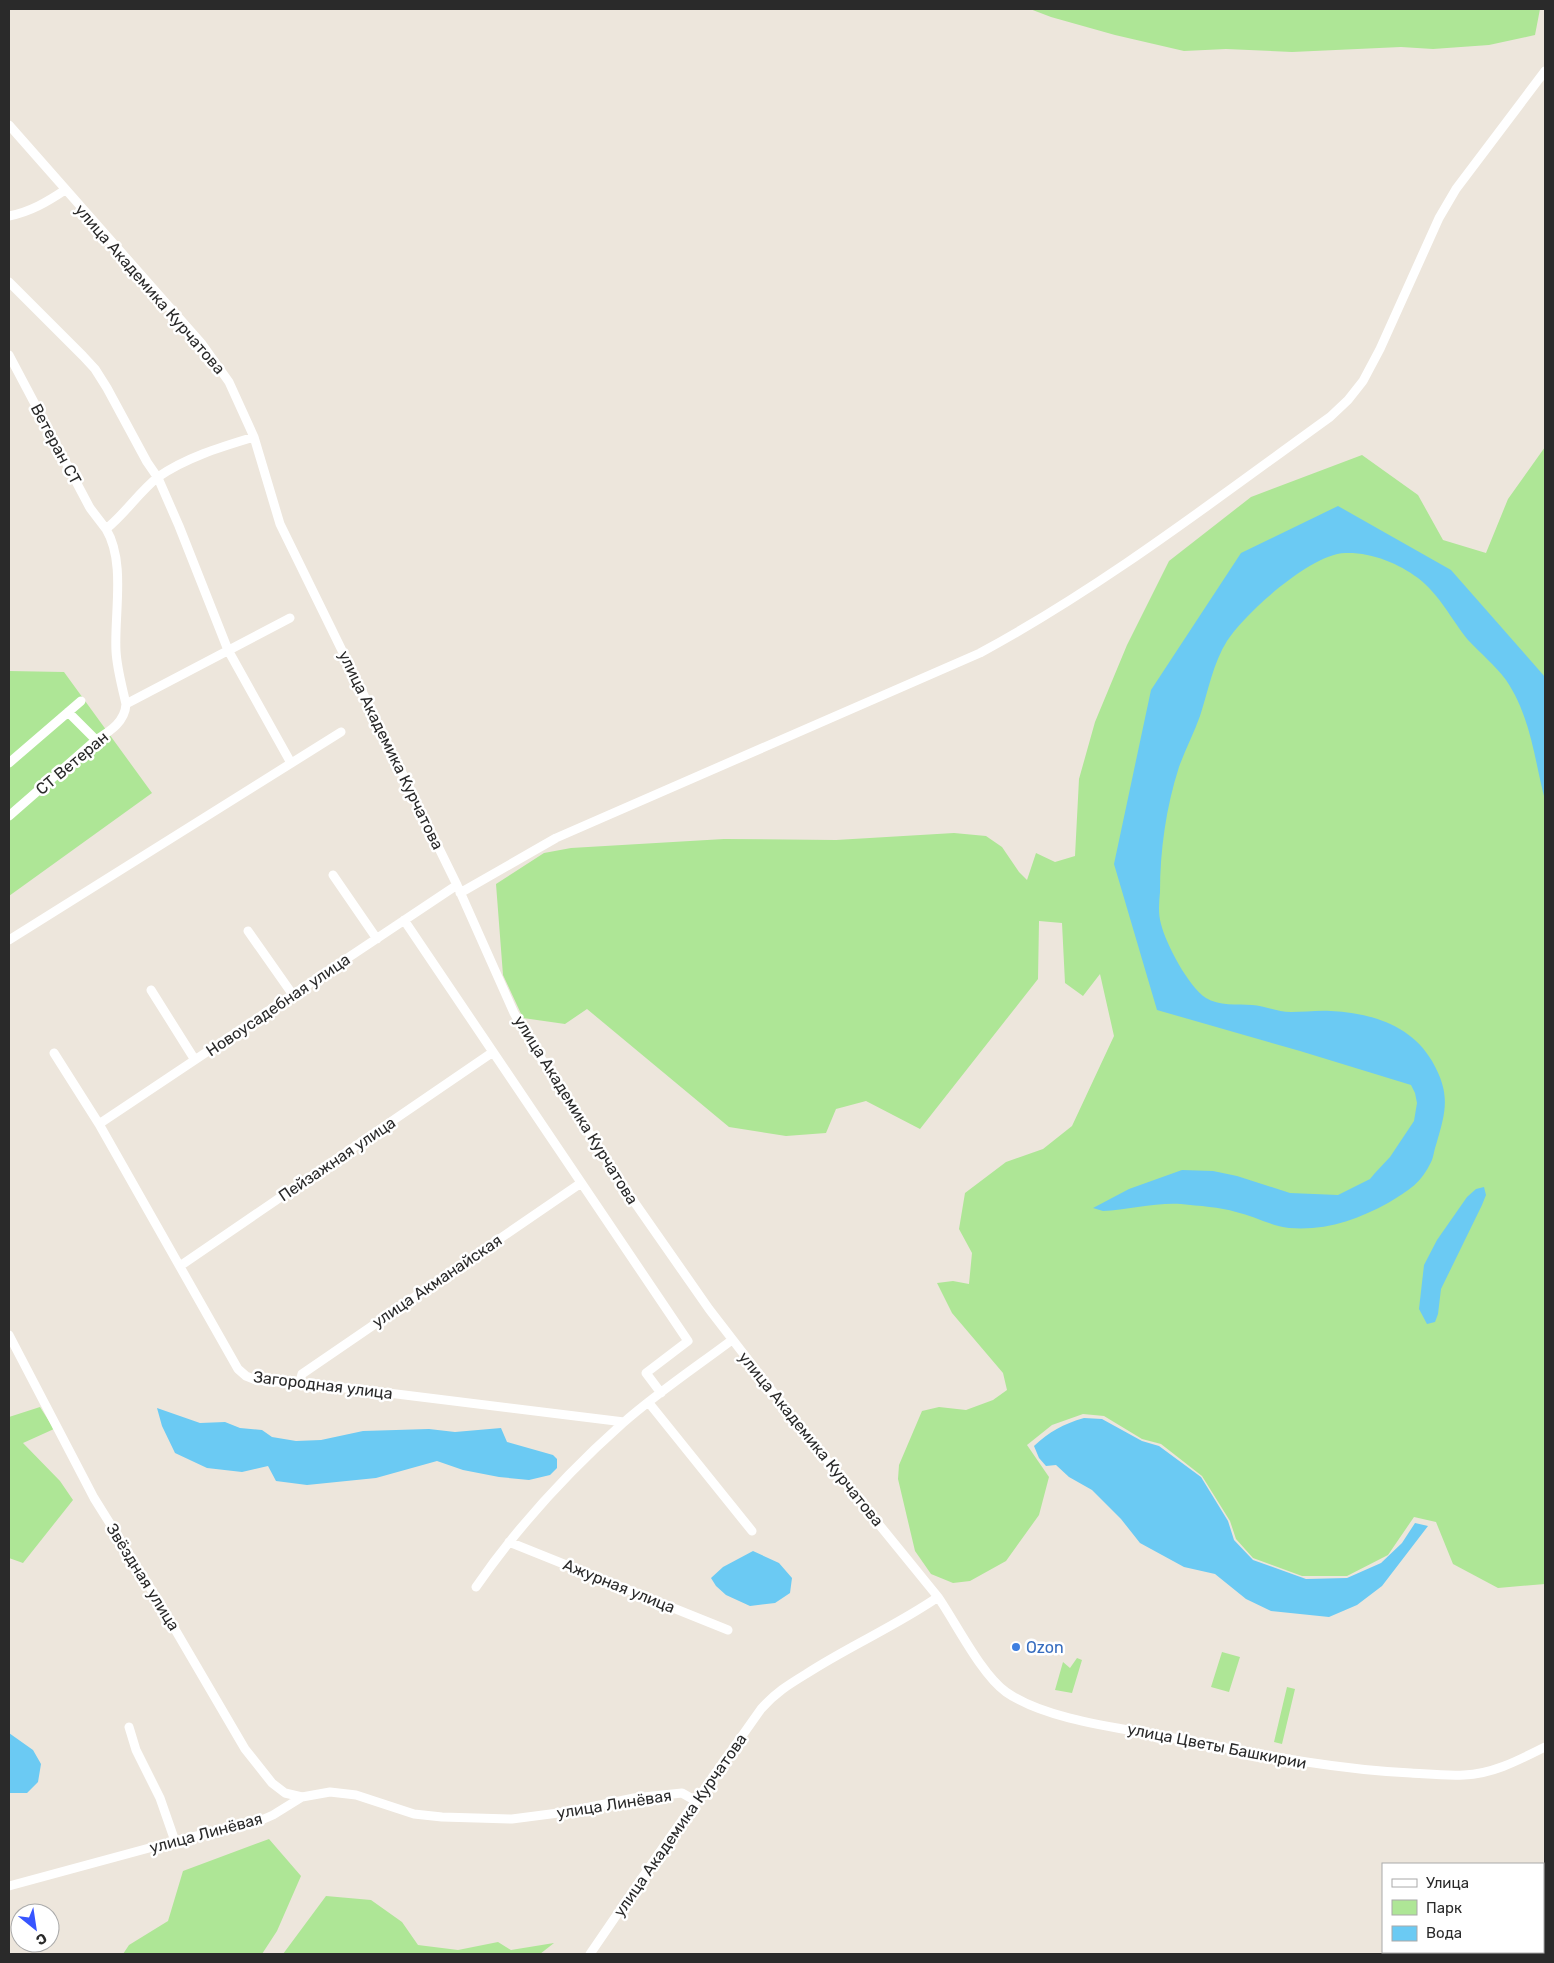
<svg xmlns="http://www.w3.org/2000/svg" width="1554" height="1963" font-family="Rubik,sans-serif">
  <rect width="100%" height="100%" fill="#ede6dc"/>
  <path fill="#aee696" d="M1030 9H1540L1535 35 1489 45 1433 49 1401 47 1292 52 1226 49 1184 51 1115 35 1051 17Z
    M1545 447V1584L1498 1588 1453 1564 1436 1522 1414 1517 1388 1555 1347 1576H1302L1253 1558 1236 1539 1230 1521 1202 1476 1161 1444 1142 1439 1104 1416 1083 1414 1052 1425 1027 1445 1049 1477 1039 1515 1006 1561 970 1581 953 1583 931 1574 915 1551 898 1479 899 1465 922 1411 939 1407 966 1410 993 1400 1007 1390 1003 1373 952 1313 937 1283 953 1281 969 1284 972 1253 959 1229 965 1193 1006 1162 1043 1149 1072 1126 1114 1036 1100 974 1083 996 1065 983 1062 923 1039 921 1038 979 920 1129 866 1101 836 1109 826 1133 786 1136 729 1127 587 1009 565 1024 523 1018 503 975 496 884 544 853 571 848 724 839 836 840 954 833 986 836 1002 847 1019 872 1027 880 1036 853 1055 862 1075 856 1079 779 1095 722 1127 645 1169 561 1251 497 1362 455 1418 495 1443 540 1486 553 1508 499Z
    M9 671 64 672 152 793 9 896Z
    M40 1407 54 1429 23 1443 60 1481 73 1500 23 1563 9 1558V1417Z
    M1222 1652 1240 1657 1229 1692 1211 1687Z
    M1077 1658 1082 1660 1072 1693 1055 1690 1063 1662 1070 1668Z
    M1287 1687 1295 1689 1282 1744 1274 1742Z
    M269 1839 301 1876 277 1931 262 1954H123L129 1945 168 1921 183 1871Z
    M326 1896 371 1900 402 1922 418 1945 458 1950 498 1942 511 1950 554 1943 540 1954H283Z"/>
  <path fill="#6bcaf3" d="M1338 506 1451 570 1545 677V800C1534 758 1531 717 1506 680 1495 665 1481 654 1468 640 1451 619 1440 595 1418 578 1398 563 1371 552 1345 553 1311 554 1245 613 1227 641 1213 663 1208 692 1200 716 1194 733 1185 750 1179 767 1166 807 1160 851 1160 892 1159 903 1158 913 1161 924 1166 944 1188 986 1206 998 1218 1006 1238 1004 1252 1005 1265 1006 1278 1012 1291 1012 1304 1012 1318 1010 1331 1011 1371 1013 1411 1025 1432 1061 1451 1094 1446 1111 1436 1145 1434 1151 1434 1154 1432 1160 1421 1184 1409 1190 1388 1203 1357 1220 1325 1231 1289 1228 1271 1226 1254 1216 1236 1212 1220 1207 1199 1206 1181 1204 1158 1202 1127 1210 1103 1211L1093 1208 1129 1189 1182 1170 1213 1171 1237 1176 1290 1193 1338 1195 1370 1179 1375 1173 1390 1157 1414 1121 1417 1103 1415 1093 1411 1085 1300 1051 1157 1010 1114 864 1151 690 1241 553Z
    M1484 1187 1486 1195 1482 1205 1441 1289 1438 1314 1435 1322 1427 1324 1419 1309 1424 1265 1437 1240 1467 1197 1476 1189Z
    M157 1408 200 1423 225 1422 240 1428 262 1430 272 1437 296 1441 321 1440 363 1431 429 1429 455 1432 501 1428 507 1442 553 1455 557 1459V1468L550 1475 529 1480 499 1477 463 1470 437 1461 376 1478 307 1485 276 1481 268 1466 242 1472 207 1468 175 1453 162 1426Z
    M1084 1418 1102 1419 1142 1441 1159 1446 1201 1477 1228 1521 1234 1540 1253 1560 1306 1579 1347 1578 1381 1563 1402 1543 1415 1523 1428 1526 1382 1586 1357 1605 1329 1617 1271 1611 1246 1599 1215 1574 1184 1567 1140 1543 1121 1519 1092 1490 1069 1477 1056 1465 1046 1466 1039 1458 1034 1446C1049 1432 1063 1424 1084 1418Z
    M753 1551 779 1563 792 1578 790 1593 775 1603 750 1606 726 1595 716 1586 711 1578 723 1567Z
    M9 1733 33 1750 41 1764 38 1782 27 1793H9Z"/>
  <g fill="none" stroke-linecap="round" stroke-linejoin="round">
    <path stroke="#fff" stroke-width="9" d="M9 125 202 344 229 382 254 437 280 524 457 885 514 1013 535 1049 628 1193 709 1309 803 1431 938 1597C896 1626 849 1646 806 1674 788 1685 775 1693 761 1709L657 1856 590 1954
      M9 216C30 212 47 202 65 190
      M9 282 83 356 95 369 107 388 147 462 158 478 179 526 228 650 291 763
      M9 355 90 508 106 529C125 514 139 492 158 477 187 457 221 447 254 437
      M126 704 290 618
      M68 712 96 740
      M9 763 81 701
      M9 816 96 740C110 731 125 722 126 704 122 686 117 669 116 651 114 614 126 562 106 529
      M333 875 377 939
      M460 893 556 838 980 653C1104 586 1216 499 1330 417L1348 400 1363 381 1380 349 1439 218 1456 189 1545 71
      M404 920 688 1341 646 1373 661 1393
      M248 931 293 995
      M9 940 341 732
      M151 990 195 1060
      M54 1053 99 1124 238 1369 246 1376 256 1380 356 1389 624 1422
      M99 1124 457 885
      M180 1266 493 1052
      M9 1335 94 1498 159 1602 245 1749 272 1783 285 1793 302 1797
      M299 1384 302 1374 581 1183
      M649 1403 752 1531
      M509 1542 728 1630
      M476 1587C518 1526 568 1472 623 1423 657 1393 696 1367 732 1340
      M938 1597C956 1623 981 1674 1006 1692 1046 1720 1120 1728 1168 1737 1249 1752 1328 1769 1411 1773 1428 1774 1446 1776 1464 1775 1493 1774 1519 1760 1545 1747
      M129 1727 136 1750 160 1798 175 1841
      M9 1886 175 1841 257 1822 273 1815 302 1797 330 1792 356 1795 414 1814 442 1817 512 1819 566 1812 634 1798 682 1793 696 1801"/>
  </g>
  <circle fill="#3f7fe0" stroke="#fff" stroke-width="2" cx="1016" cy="1647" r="5"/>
  <g text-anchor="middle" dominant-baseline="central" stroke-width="5" stroke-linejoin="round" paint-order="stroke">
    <g font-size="16" fill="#2a2a2a" stroke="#fff">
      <text transform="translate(150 289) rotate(49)">улица Академика Курчатова</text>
      <text transform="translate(56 444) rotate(62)">Ветеран СТ</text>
      <text transform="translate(391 750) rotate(64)">улица Академика Курчатова</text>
      <text transform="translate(72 763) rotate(-40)">СТ Ветеран</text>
      <text transform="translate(278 1005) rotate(-34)">Новоусадебная улица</text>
      <text transform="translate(576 1110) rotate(58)">улица Академика Курчатова</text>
      <text transform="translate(337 1159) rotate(-34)">Пейзажная улица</text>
      <text transform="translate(437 1281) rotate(-34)">улица Акманайская</text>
      <text transform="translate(323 1385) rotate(7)">Загородная улица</text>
      <text transform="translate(811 1439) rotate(51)">улица Академика Курчатова</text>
      <text transform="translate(143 1577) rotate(58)">Звёздная улица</text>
      <text transform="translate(619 1586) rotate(22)">Ажурная улица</text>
      <text transform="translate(1217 1746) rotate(11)">улица Цветы Башкирии</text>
      <text transform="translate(614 1804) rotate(-9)">улица Линёвая</text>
      <text transform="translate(680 1825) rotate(-55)">улица Академика Курчатова</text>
      <text transform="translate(206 1833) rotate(-15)">улица Линёвая</text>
    </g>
    <g font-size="16" fill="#366cbe" stroke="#fff" text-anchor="start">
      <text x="1026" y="1647">Ozon</text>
    </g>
  </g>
  <rect width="1554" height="1963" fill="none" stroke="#2a2a2a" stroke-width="20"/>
  <rect x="1382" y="1863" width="162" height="90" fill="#ffffff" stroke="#aaaaaa"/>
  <rect x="1392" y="1879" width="25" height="8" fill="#ffffff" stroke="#aaaaaa"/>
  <text x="1426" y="1888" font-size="15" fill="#2a2a2a">Улица</text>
  <rect x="1392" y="1900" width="25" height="15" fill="#aee696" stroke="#aaaaaa"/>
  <text x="1426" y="1913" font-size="15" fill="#2a2a2a">Парк</text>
  <rect x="1392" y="1926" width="25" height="15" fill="#6bcaf3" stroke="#aaaaaa"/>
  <text x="1426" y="1938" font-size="15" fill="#2a2a2a">Вода</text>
  <g transform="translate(35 1928) rotate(150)"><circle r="24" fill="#ffffff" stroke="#aaaaaa"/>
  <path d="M0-4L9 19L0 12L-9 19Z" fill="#3755ff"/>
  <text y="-8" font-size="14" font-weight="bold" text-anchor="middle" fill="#2a2a2a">С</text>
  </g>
</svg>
